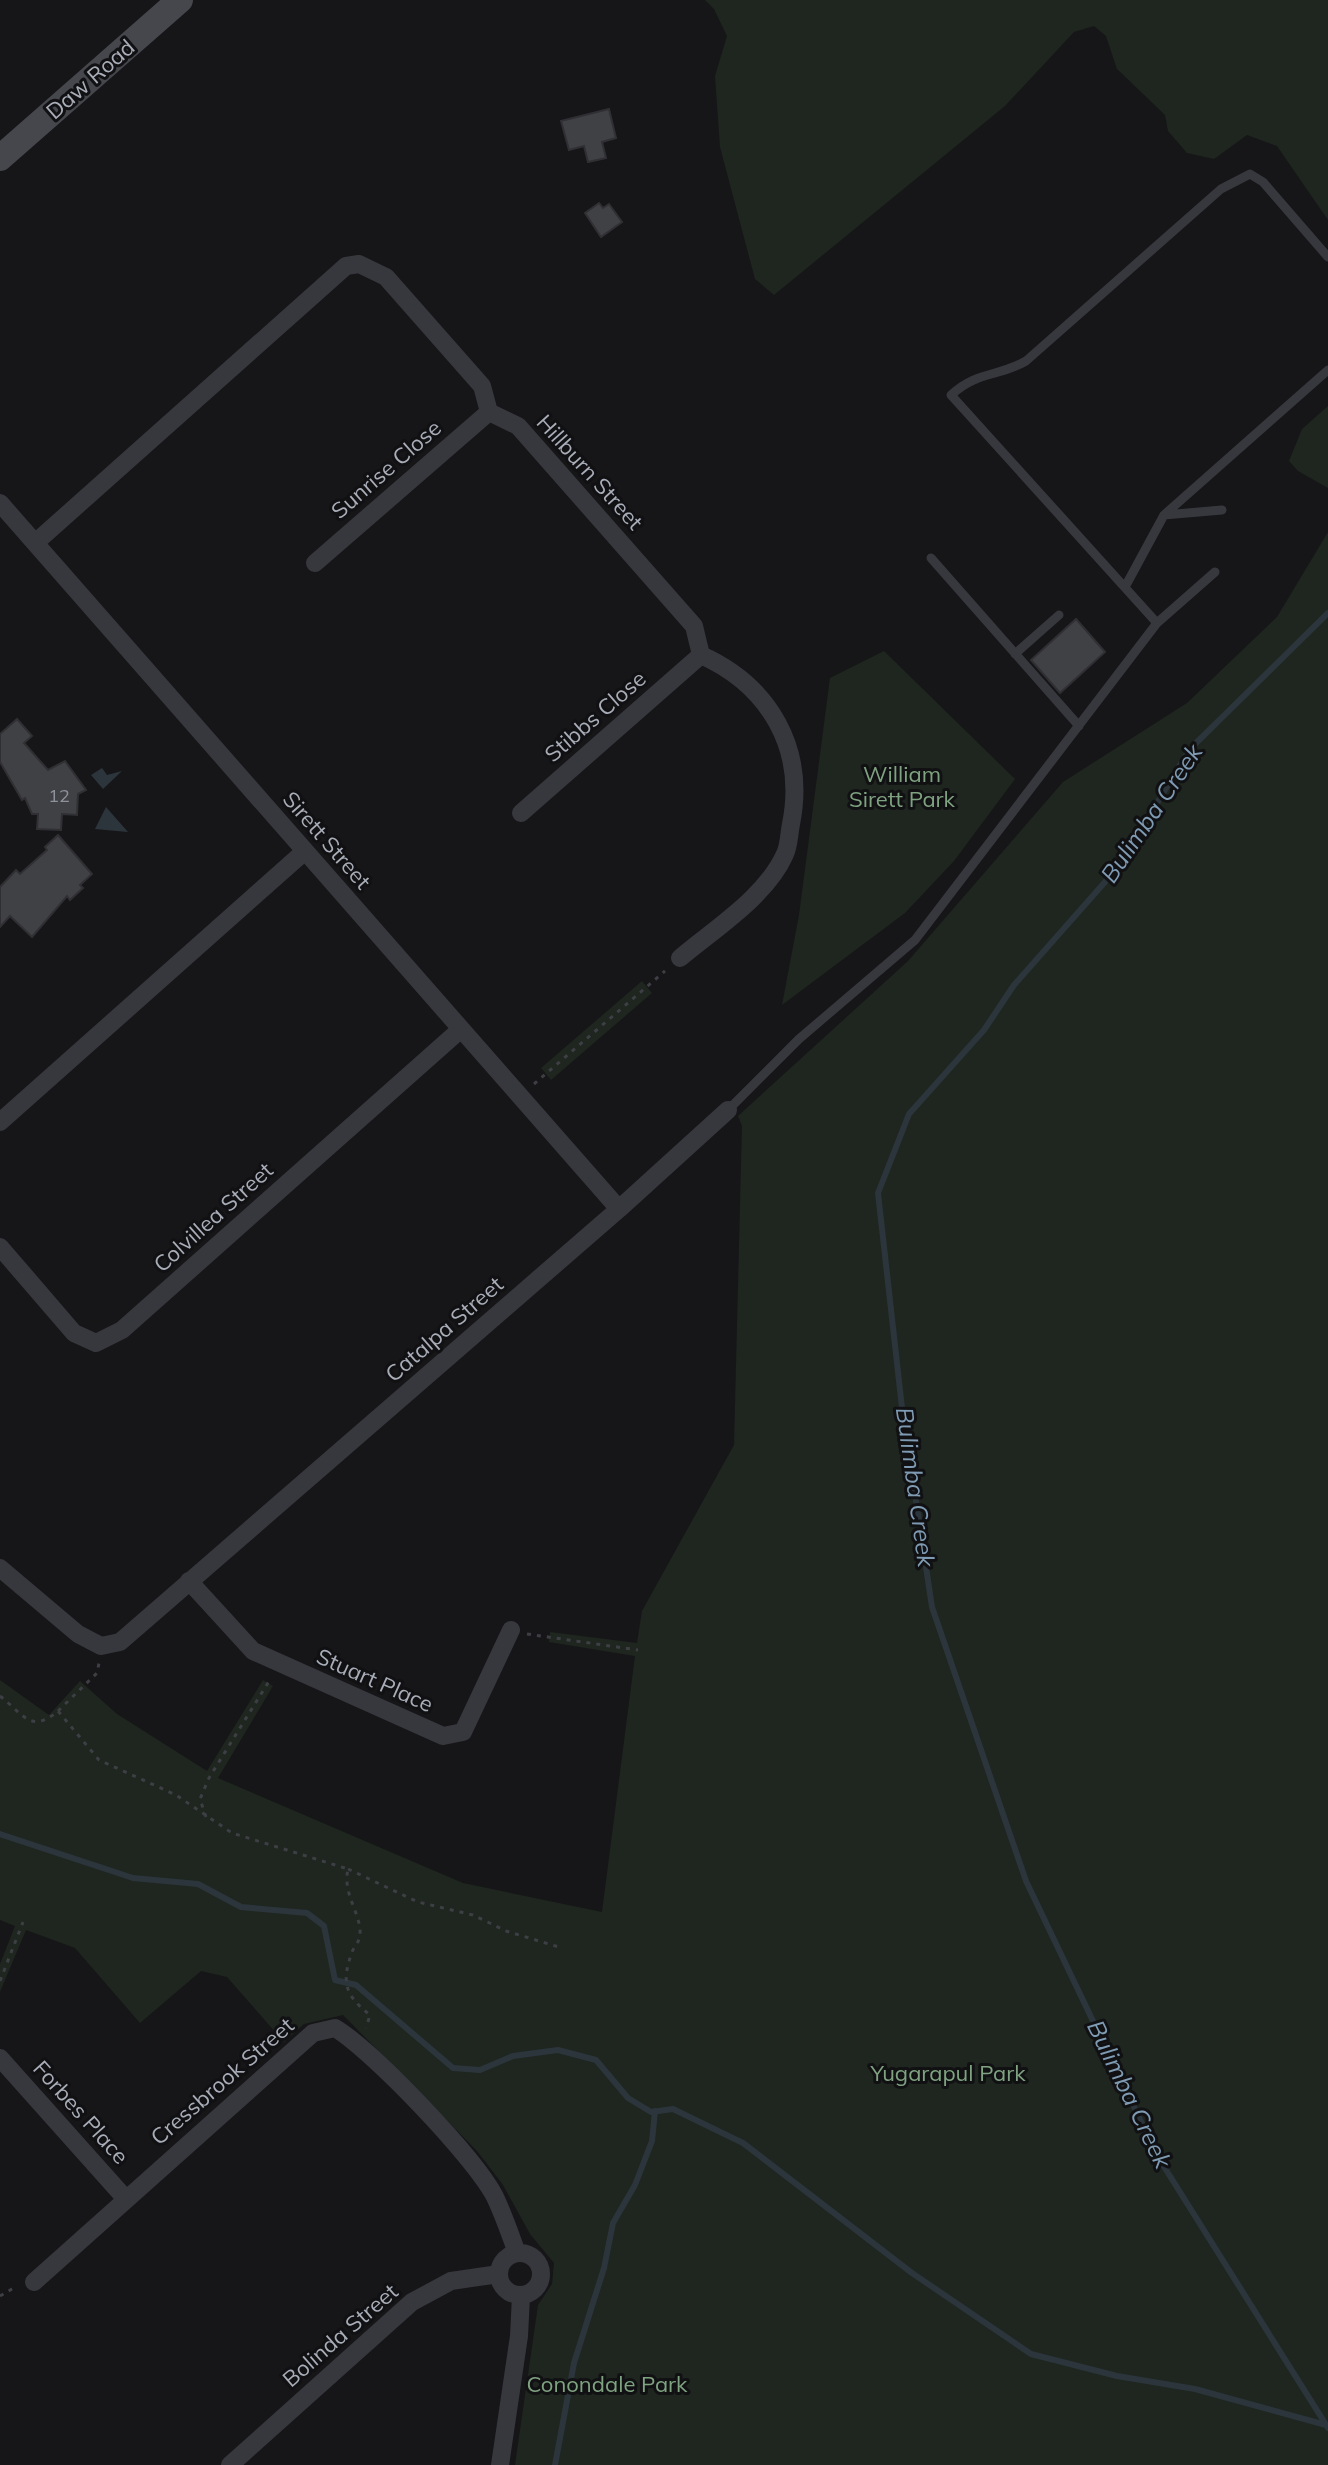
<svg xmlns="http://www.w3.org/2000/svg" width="1328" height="2465" font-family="Mulish,sans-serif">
  <rect width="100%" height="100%" fill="#161618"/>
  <path fill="#1e261f" d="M705 0H1328V220L1277 146 1247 135 1214 159 1187 153 1168 131 1165 115 1117 69 1106 36 1094 26 1074 32 1005 106 774 295 755 279 720 147 715 76 727 36 714 9Z
    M1328 406V488L1298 471 1289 461 1302 429Z
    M1328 532V2465H515L538 2305 552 2284 554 2263 530 2234 503 2185 477 2151 343 2015 304 2024 284 2042 227 1977 201 1971 140 2023 75 1948 26 1930 0 1992V1964L15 1926 0 1920V1680L49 1715 80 1681 117 1714 207 1771 263 1680 273 1686 218 1778 463 1883 602 1912 635 1656 549 1642 550 1632 637 1643 642 1611 734 1445 742 1126 738 1116 908 961 1063 782 1187 703 1277 617Z
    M884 651 1015 779 954 861 905 913 782 1005 799 915 830 678Z
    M642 981 652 993 551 1080 541 1068Z"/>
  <path fill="#2c353c" d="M102 768 107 775 122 771 103 789 91 775Z
    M106 807 128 832 95 829Z"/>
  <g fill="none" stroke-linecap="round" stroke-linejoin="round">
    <path stroke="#2c353c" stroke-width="6" d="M1328 613 1189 750 1120 865 1014 985 984 1030 909 1114 878 1193 902 1408 932 1607 1026 1881 1158 2157 1328 2428
      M0 1834 133 1878 198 1884 241 1907 307 1913 324 1926 335 1980 356 1985 453 2068 480 2070 513 2056 558 2050 596 2060 628 2098 651 2112 673 2109 743 2143 912 2273 1031 2354 1117 2376 1195 2389 1326 2425
      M555 2465 574 2363 604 2268 613 2223 635 2185 652 2141 655 2111"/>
  </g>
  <path fill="#404145" stroke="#303034" stroke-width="2" d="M609 109 616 138 602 142 606 158 588 162 584 146 569 150 561 121Z
    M599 203 603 208 609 204 622 222 601 237 585 213Z
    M1076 619 1105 652 1060 693 1031 660Z
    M17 719 32 736 24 743 48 770 65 761 86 790 78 794 77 815 62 814 61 830 37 829 38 814H32L25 798 22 800 0 762V734Z
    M58 835 92 874 80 885 83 888 70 900 67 896 32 937 10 916 0 927V887L16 870 20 874 47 850 45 847Z"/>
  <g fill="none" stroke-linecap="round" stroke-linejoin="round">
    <path stroke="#3d3f44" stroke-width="3" stroke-dasharray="4 6" stroke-linecap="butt" d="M534 1084 665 971
      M527 1634 638 1650
      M0 1696C24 1715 31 1734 58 1711L99 1760 176 1795 232 1833 348 1869C342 1895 362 1914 360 1936 360 1940 354 1947 352 1952 341 1983 345 1995 370 2015L366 2028
      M58 1711 97 1673 99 1663
      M206 1817 200 1799 209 1778 271 1678
      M348 1869 418 1902 473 1915 506 1931 562 1948
      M0 1981 23 1922
      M0 2296 17 2286"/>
    <path stroke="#37383d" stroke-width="9" d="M1164 515 1222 510
      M931 558 1079 726
      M1125 587 1164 515 1328 370
      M1157 623 951 395C977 371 998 377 1026 361L1221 189 1250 174 1263 182 1328 257
      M1015 654 1059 615
      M728 1110 799 1039 915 940 1157 623 1215 572"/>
    <path stroke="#37383d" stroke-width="18" d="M0 503 619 1209
      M35 543 346 266 359 264 386 277 482 386 489 412 518 426 694 626 701 655C770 686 806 749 791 824 789 834 789 846 785 854 766 897 714 929 680 958
      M315 563 489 412
      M521 813 701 655
      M0 1122 305 851
      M0 1247 74 1333 96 1343 122 1330 461 1029
      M0 1568 78 1634 101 1646 120 1642 619 1209 728 1110
      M189 1581 253 1651 443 1736 463 1732 511 1630
      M0 2058 125 2198
      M499 2274a21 21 0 1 1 42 0a21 21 0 1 1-42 0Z
      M34 2282 313 2033 335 2028C373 2051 473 2156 494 2195 503 2213 510 2234 517 2253
      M230 2465 412 2302 451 2281 499 2274
      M500 2465 519 2336 521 2296"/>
    <path stroke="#45474d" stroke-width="26" d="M0 158 180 0"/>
  </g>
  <g text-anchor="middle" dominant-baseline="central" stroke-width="6" stroke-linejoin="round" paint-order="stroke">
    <g font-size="18" fill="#8e929b">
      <text x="59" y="795">12</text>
    </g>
    <g font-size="22" fill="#a8adb8" stroke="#111113">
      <text transform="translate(90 79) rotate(-41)">Daw Road</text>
      <text transform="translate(386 469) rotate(-41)">Sunrise Close</text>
      <text transform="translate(590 472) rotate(48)">Hillburn Street</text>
      <text transform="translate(595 716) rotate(-41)">Stibbs Close</text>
      <text transform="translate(327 840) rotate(49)">Sirett Street</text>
      <text transform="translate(213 1217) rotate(-42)">Colvillea Street</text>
      <text transform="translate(444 1329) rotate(-41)">Catalpa Street</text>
      <text transform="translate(375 1680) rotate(24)">Stuart Place</text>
      <text transform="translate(222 2081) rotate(-41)">Cressbrook Street</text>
      <text transform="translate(81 2112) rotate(48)">Forbes Place</text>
      <text transform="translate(340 2335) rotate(-41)">Bolinda Street</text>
    </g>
    <g font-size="22" fill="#7fa381" stroke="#111113">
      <text x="902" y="774">William<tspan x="902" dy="25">Sirett Park</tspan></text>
      <text x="948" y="2073">Yugarapul Park</text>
      <text x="607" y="2384">Conondale Park</text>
    </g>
    <g font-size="24" font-style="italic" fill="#7f9bb3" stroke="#111113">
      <text transform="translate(1151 813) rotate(-56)">Bulimba Creek</text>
      <text transform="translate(916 1487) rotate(82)">Bulimba Creek</text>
      <text transform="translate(1130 2094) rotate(64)">Bulimba Creek</text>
    </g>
  </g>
</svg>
